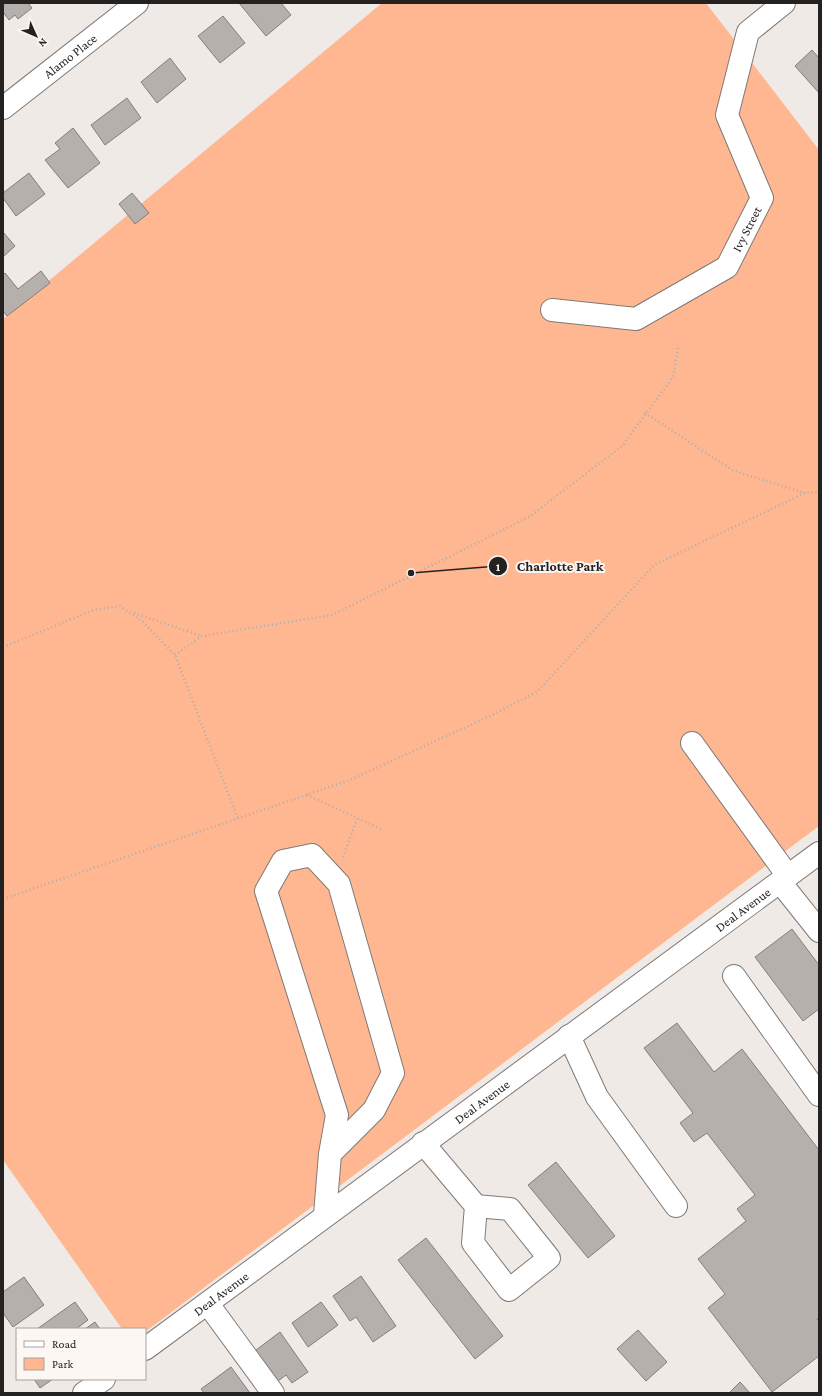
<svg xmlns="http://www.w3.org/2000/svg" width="822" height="1396" font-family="'Crimson Pro',serif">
  <rect width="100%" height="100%" fill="#f0eae7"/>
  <path fill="#ffb792" d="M382 3H706L819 150V826L145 1332V1329H122L3 1160V319Z"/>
  <path fill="#b6b0ad" stroke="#837e7b" d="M3 3H28L32 8 18 19 15 15 9 20 3 12Z
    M239 3H281L291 15 266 36Z
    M223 16 245 43 220 63 198 36Z
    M812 50 819 58V93L795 66Z
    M170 58 186 79 157 103 141 82Z
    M127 98 141 118 105 145 91 125Z
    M73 128 100 163 68 188 45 160 60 149 55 143Z
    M29 173 45 194 16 216 3 198V193Z
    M132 193 149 213 135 224 119 204Z
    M3 232 15 246 3 257Z
    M41 271 50 283 7 316 3 311V275L5 273 18 289Z
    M792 929 819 965V1009L803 1021 755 957Z
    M677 1023 714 1072 742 1049 819 1150V1318L817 1319 819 1321V1356L772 1392 708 1308 725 1294 698 1259 746 1221 737 1209 755 1195 707 1133 694 1142 680 1123 693 1113 644 1048Z
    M556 1162 615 1236 588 1258 528 1185Z
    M426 1238 503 1336 475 1359 398 1260Z
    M361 1276 396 1326 373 1342 356 1317 350 1321 333 1296Z
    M24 1277 44 1305 13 1327 3 1313V1292Z
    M75 1302 88 1320 76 1329H37Z
    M321 1302 338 1325 308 1347 292 1323Z
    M95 1322 100 1329H85Z
    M638 1330 667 1362 646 1381 617 1349Z
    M280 1332 308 1372 292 1383 286 1375 274 1384 252 1353Z
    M231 1367 250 1393H204L201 1389Z
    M34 1379H53L40 1388Z
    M740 1382 750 1393H729Z"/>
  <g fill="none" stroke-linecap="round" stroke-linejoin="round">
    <defs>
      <g id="minor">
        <path id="s1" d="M3 108 137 3"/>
        <path id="s2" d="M552 310 636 319 727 267 762 198 727 115 748 32 784 3"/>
        <path d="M692 743 788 876"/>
        <path d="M780 882 819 931"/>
        <path d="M734 976 819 1095"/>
        <path d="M569 1036 597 1097 676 1206"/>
        <path d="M423 1143 476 1206 510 1209 549 1258 509 1290 473 1243 476 1206"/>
        <path d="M325 1215 330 1154 337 1115 266 891 283 861 312 855 339 884 393 1073 374 1110 330 1154"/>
        <path d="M208 1304 273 1393"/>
        <path id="s3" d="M145 1349 819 853"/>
        <path d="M84 1393 104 1379"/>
      </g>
    </defs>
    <use href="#minor" stroke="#7f7977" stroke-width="24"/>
    <path stroke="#b1acaa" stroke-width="2.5" stroke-dasharray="1 3" stroke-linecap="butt" d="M645 413 734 471 805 493
      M134 613 201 636
      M3 647 94 610 120 606 142 621 175 655 238 819
      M175 655 202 636 332 615 529 517 622 446 673 377 678 348
      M307 795 381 829
      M343 857 357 819
      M3 899 350 780 488 717 537 692 654 565 805 493 819 492"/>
    <use href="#minor" stroke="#fff" stroke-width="22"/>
  </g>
  <g text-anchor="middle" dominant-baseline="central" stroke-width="4" stroke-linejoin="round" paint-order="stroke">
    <g font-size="13" fill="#242221" stroke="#fdf7f4">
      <text stroke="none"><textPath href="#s1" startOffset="85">Alamo Place</textPath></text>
      <text stroke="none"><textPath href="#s2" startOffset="232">Ivy Street</textPath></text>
      <text stroke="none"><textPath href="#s3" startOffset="742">Deal Avenue</textPath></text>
      <text stroke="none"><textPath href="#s3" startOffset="418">Deal Avenue</textPath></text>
      <text stroke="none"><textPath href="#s3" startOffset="94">Deal Avenue</textPath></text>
    </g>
  </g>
  <path fill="none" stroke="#242221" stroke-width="1.5" d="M411 573L498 566"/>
  <g fill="#242221" stroke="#fdf7f4" stroke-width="1.5">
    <circle cx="411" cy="573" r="4"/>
    <circle cx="498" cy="566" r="10"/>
  </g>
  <g font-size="12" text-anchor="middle" font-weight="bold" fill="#fff">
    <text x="498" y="571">1</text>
  </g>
  <g font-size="14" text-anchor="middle" font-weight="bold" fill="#242221" stroke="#fdf7f4" stroke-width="4" stroke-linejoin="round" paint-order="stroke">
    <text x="560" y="571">Charlotte Park</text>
  </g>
  <rect width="822" height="1396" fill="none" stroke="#242221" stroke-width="8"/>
  <rect x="16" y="1328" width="130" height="52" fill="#fdf7f4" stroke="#a6a2a0"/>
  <rect x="24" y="1341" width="20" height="6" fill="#ffffff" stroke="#a6a2a0"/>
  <text x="52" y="1348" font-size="12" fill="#242221">Road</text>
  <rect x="24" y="1358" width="20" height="12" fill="#ffb792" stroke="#a6a2a0"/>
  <text x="52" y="1368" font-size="12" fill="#242221">Park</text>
  <g transform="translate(36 36) rotate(135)" stroke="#fdf7f4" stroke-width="3" paint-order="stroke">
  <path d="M0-3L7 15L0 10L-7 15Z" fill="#242221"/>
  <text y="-6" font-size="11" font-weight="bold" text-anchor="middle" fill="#242221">N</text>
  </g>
</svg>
